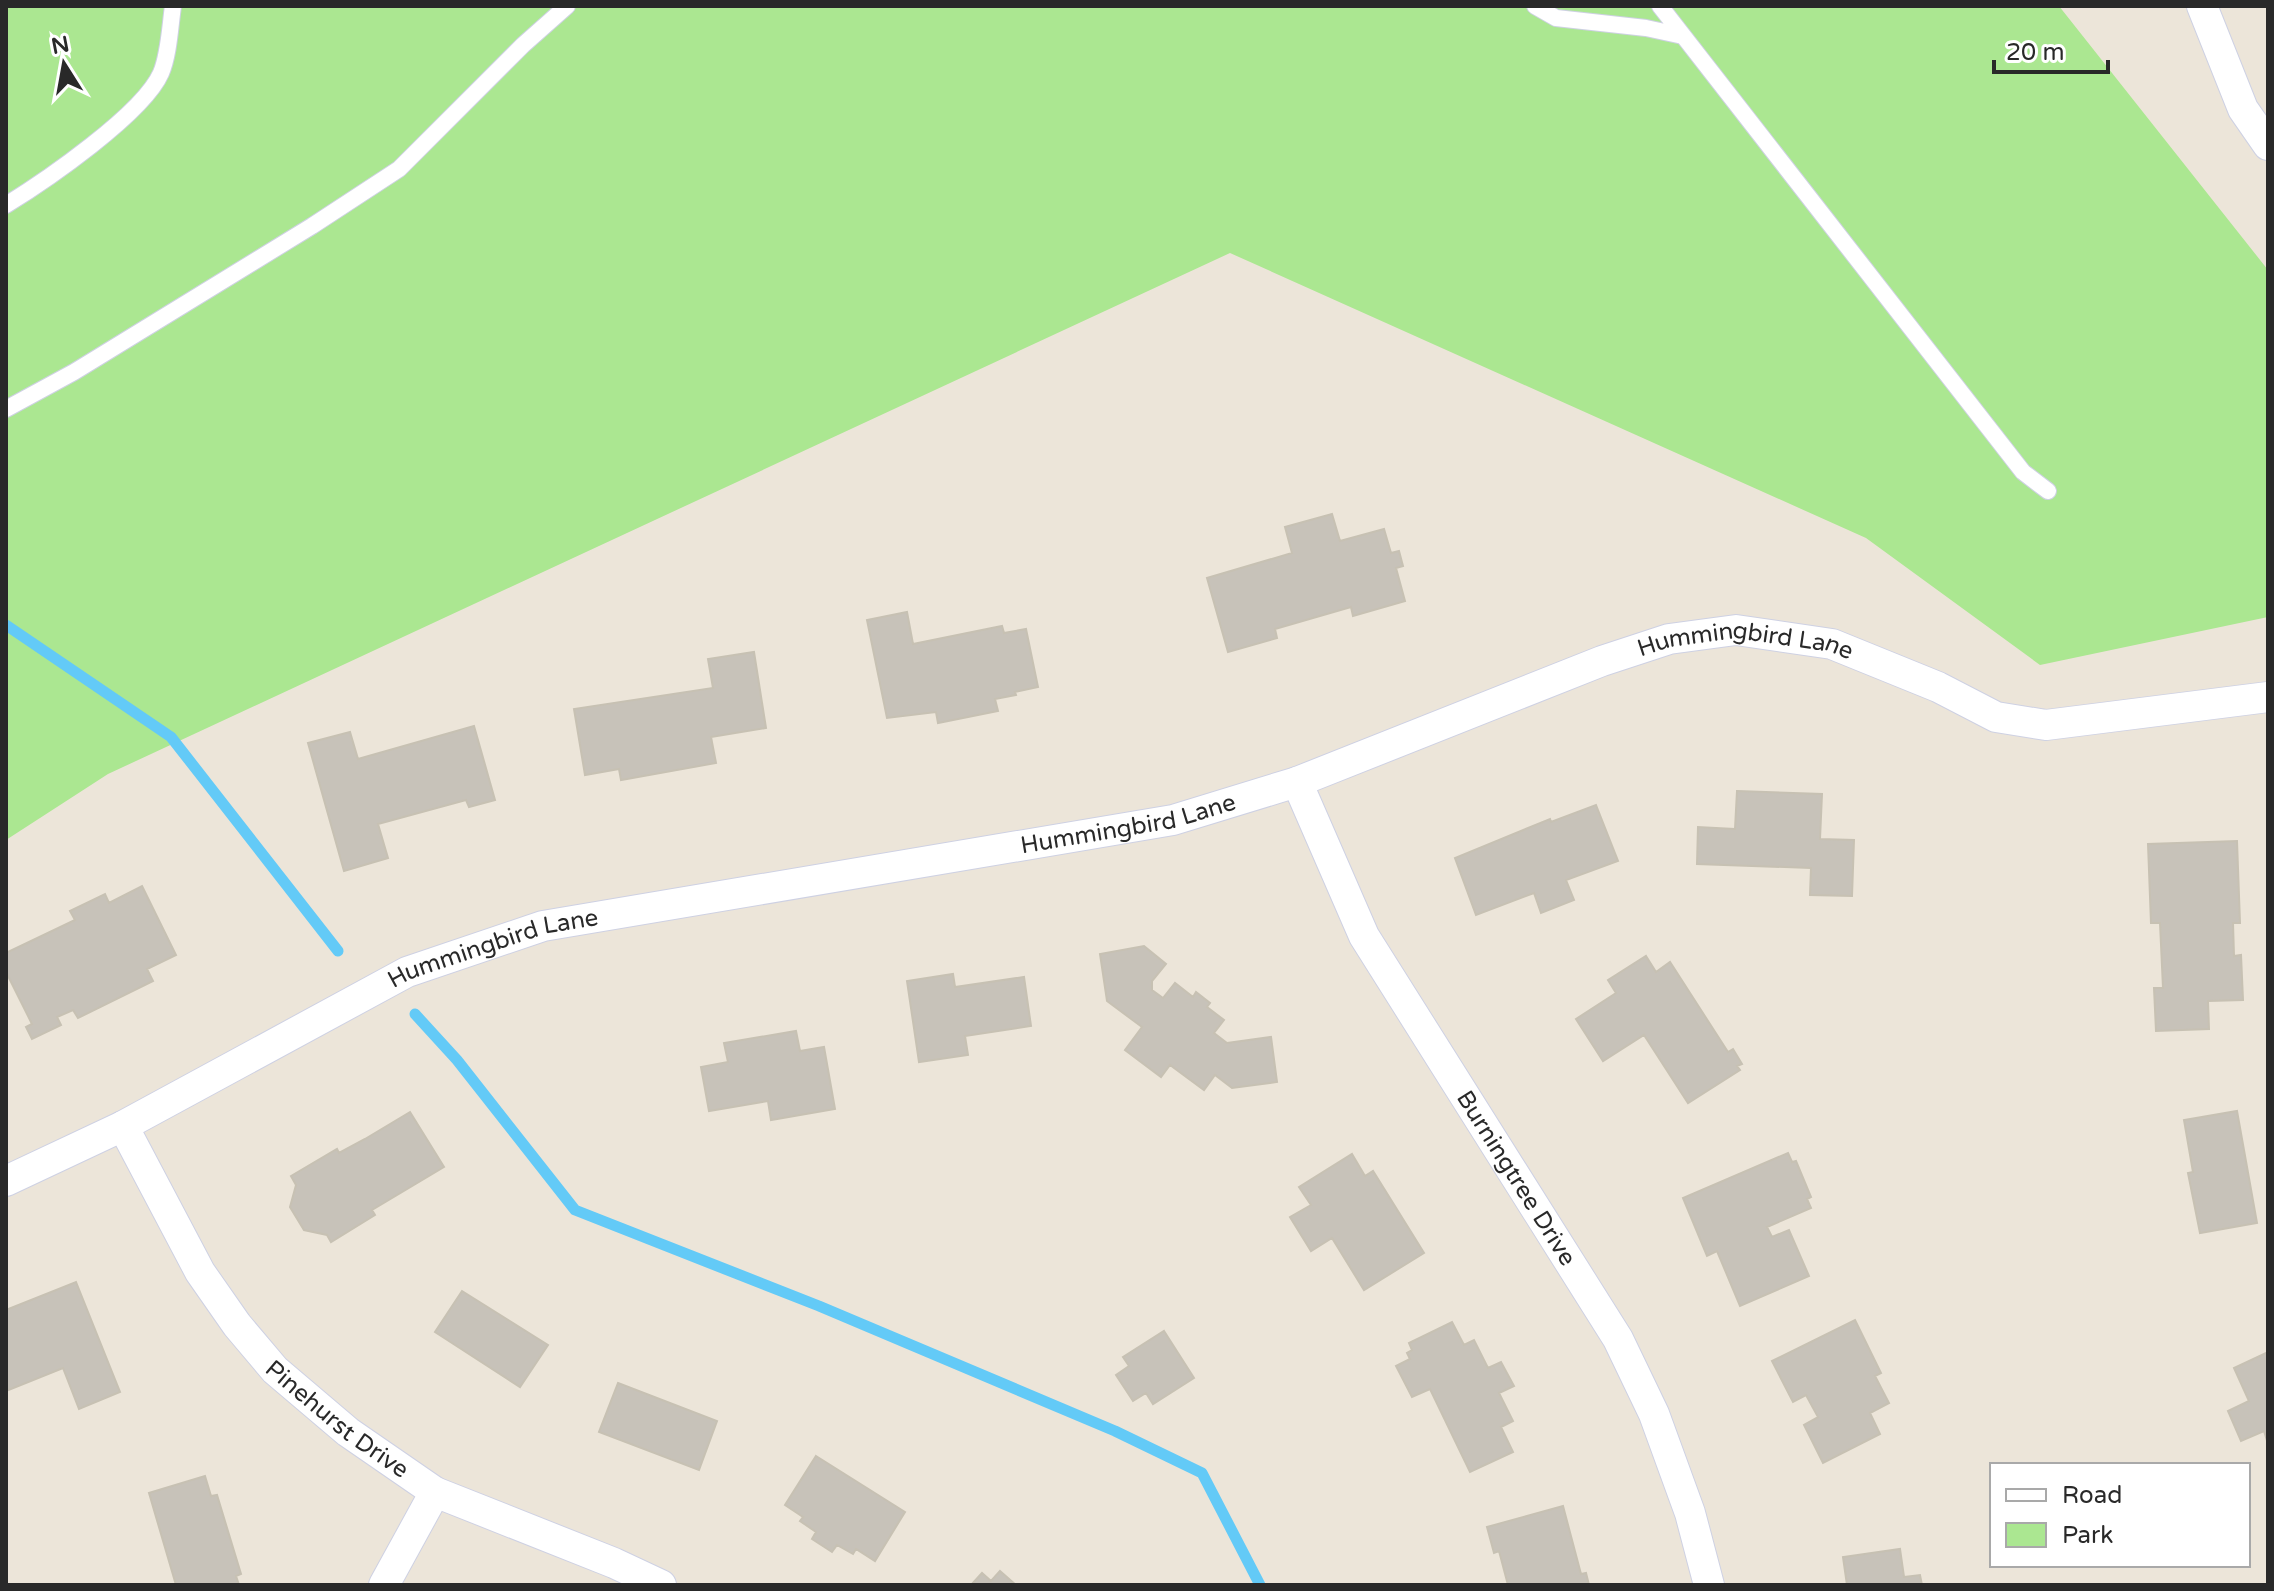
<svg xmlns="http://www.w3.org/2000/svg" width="2274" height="1591" font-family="'Varela Round',sans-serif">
  <rect width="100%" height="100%" fill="#ece5d9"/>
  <path fill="#abe791" d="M6 6H2059L2268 270V617L2040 665 1866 538 1230 253 108 774 6 840Z"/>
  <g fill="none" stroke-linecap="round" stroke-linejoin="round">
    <path stroke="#63caf7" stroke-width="11" d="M6 625 171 737 338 951
      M415 1014 457 1060 575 1210 819 1306 1115 1431 1202 1473 1260 1585"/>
  </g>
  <path fill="#c7c2b9" stroke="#c7c1b3" stroke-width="2" d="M1332 514 1340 541 1384 529 1391 553 1399 551 1403 566 1396 568 1405 601 1353 616 1351 607 1275 629 1277 638 1228 652 1207 578 1292 553 1285 527Z
    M907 612 913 644 1002 626 1004 633 1026 629 1038 687 1015 692 1016 695 995 699 998 711 938 723 936 712 887 718 867 620Z
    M754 652 766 728 711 737 716 763 621 780 619 769 585 775 574 709 713 688 708 659Z
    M474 726 495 800 469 807 466 800 378 824 388 858 344 871 308 743 350 732 358 759Z
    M1737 791 1822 794 1820 839 1854 840 1852 896 1810 895 1811 868 1697 864 1698 827 1735 829Z
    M1596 805 1618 861 1566 880 1574 900 1541 913 1534 893 1476 915 1455 858 1550 819 1551 822Z
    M2237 841 2240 923H2233L2234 956 2241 955 2243 1000 2208 1001 2209 1029 2156 1031 2154 988H2163L2160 923H2151L2148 844Z
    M142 886 176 955 147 969 153 981 78 1018 73 1010 57 1017 61 1025 32 1039 26 1027 32 1024 6 972V953L75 920 70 911 105 894 109 903Z
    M1144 946 1166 964 1152 981V990L1163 998 1175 983 1193 997 1196 992 1210 1003 1207 1007 1224 1020 1214 1033 1227 1043 1271 1037 1277 1082 1232 1088 1215 1075 1204 1090 1170 1065 1161 1077 1125 1050 1142 1027 1107 1001 1100 954Z
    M1646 956 1656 972 1670 962 1728 1052 1733 1049 1742 1064 1737 1066 1740 1070 1688 1103 1644 1035 1603 1061 1576 1019 1616 993 1608 980Z
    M953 974 955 987 1024 977 1031 1026 965 1036 968 1055 919 1062 907 981Z
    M796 1031 800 1051 824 1047 835 1109 771 1120 768 1101 709 1111 701 1067 728 1062 724 1043Z
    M2237 1111 2257 1223 2200 1233 2188 1173 2193 1172 2184 1120Z
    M410 1112 444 1167 372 1210 375 1215 331 1242 327 1235 304 1230 290 1207 296 1185 291 1176 337 1149 339 1153 365 1139Z
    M1788 1153 1792 1162 1796 1161 1811 1197 1807 1199 1811 1208 1767 1227 1772 1237 1789 1230 1809 1276 1740 1306 1717 1251 1707 1256 1683 1198Z
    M1352 1154 1365 1176 1373 1171 1424 1253 1364 1290 1332 1238 1311 1251 1290 1217 1311 1205 1299 1187Z
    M76 1282 120 1392 79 1409 63 1368 6 1391V1310Z
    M462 1291 548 1345 520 1387 435 1332Z
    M1855 1320 1881 1373 1875 1376 1889 1403 1870 1413 1880 1434 1823 1463 1804 1425 1818 1417 1806 1395 1793 1402 1772 1361Z
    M1452 1322 1464 1345 1474 1340 1488 1368 1501 1362 1514 1386 1499 1393 1513 1421 1501 1427 1513 1452 1470 1472 1430 1389 1412 1397 1396 1366 1410 1359 1407 1353 1412 1350 1409 1343Z
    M1164 1331 1194 1378 1153 1404 1146 1393 1133 1401 1116 1375 1129 1366 1123 1357Z
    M2268 1352V1444L2264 1431 2241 1441 2228 1411 2249 1401 2234 1368Z
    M618 1383 717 1421 699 1470 599 1432Z
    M816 1456 905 1512 875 1561 856 1549 853 1554 837 1545 832 1552 812 1539 816 1532 800 1521 803 1517 785 1505Z
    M205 1476 211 1496 217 1495 241 1574 236 1576 239 1585H176L149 1493Z
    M1563 1506 1581 1574 1586 1573 1589 1585H1508L1499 1551 1494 1553 1487 1527Z
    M1900 1549 1904 1577 1920 1575 1922 1585H1847L1843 1557Z
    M1000 1571 1016 1585H971L982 1573 991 1581Z"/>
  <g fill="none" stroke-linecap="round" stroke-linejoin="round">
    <defs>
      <path id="lane" d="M1535 6 1556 18 1646 28 1683 36
        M1660 6 2023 472 2048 491
        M6 205C45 181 143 114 161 73 169 54 170 27 173 6
        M6 409 74 372 312 226 399 169 523 45 567 6"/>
      <g id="street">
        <path d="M2202 6 2243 109 2268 145"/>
        <path id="s1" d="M1297 782 1364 936 1618 1339 1654 1414 1690 1513 1709 1585"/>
        <path id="s2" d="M123 1126 200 1272 237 1325 275 1370 348 1432 435 1492 614 1563 661 1585"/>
        <path id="s3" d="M6 1181 123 1126 407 972 543 926 1173 820 1297 782 1602 661 1669 639 1736 630 1832 644 1938 687 1996 717 2046 725 2268 697"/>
        <path d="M384 1585 435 1492"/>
      </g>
    </defs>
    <use href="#lane" stroke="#ced1e3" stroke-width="18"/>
    <use href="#street" stroke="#ced1e3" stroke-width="32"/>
    <use href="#lane" stroke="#fff" stroke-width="16"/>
    <use href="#street" stroke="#fff" stroke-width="30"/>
  </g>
  <g text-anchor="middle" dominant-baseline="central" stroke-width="8" stroke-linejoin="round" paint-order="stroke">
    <g font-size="24" fill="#292929" stroke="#fff">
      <text stroke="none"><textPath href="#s3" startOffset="1840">Hummingbird Lane</textPath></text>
      <text stroke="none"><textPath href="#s3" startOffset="1190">Hummingbird Lane</textPath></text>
      <text stroke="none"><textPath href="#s3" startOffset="542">Hummingbird Lane</textPath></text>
      <text stroke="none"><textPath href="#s1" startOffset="454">Burningtree Drive</textPath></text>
      <text stroke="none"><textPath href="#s2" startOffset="368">Pinehurst Drive</textPath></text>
    </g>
  </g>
  <rect width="2274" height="1591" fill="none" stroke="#292929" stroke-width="16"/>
  <rect x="1990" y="1463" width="260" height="104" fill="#ffffff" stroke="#a9a9a9" stroke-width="2"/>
  <rect x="2006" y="1489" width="40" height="12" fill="#ffffff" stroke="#a9a9a9" stroke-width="2"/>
  <text x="2062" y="1503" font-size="24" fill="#292929">Road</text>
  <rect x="2006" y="1523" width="40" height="24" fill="#abe791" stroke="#a9a9a9" stroke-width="2"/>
  <text x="2062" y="1543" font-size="24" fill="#292929">Park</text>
  <g transform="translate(64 64) rotate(349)" stroke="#ffffff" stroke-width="6" paint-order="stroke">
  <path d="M0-6L14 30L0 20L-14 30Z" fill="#292929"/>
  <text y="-12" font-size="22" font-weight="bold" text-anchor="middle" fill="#292929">N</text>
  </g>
  <path d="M1994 60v12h114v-12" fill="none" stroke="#292929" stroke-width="4"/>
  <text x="2006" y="60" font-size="24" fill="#292929" stroke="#ffffff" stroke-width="6" paint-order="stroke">20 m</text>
</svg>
